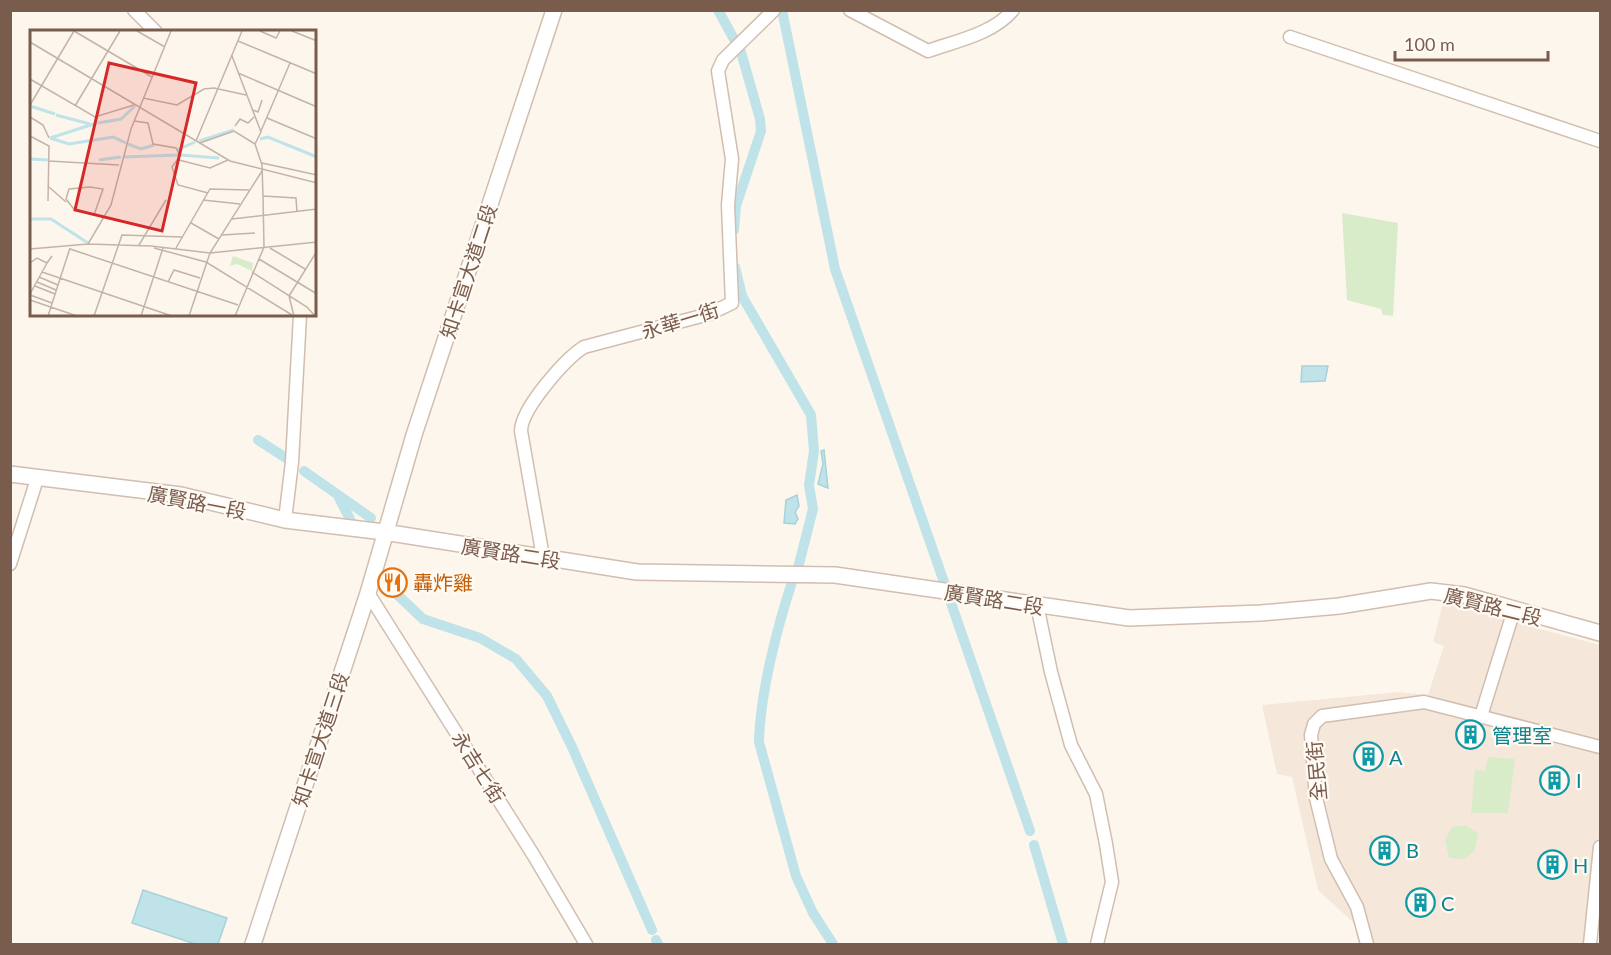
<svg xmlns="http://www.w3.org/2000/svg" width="1611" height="955" font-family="Lato,'Noto Sans TC',sans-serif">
  <rect width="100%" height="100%" fill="#fdf6ec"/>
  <path fill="#f5e8da" d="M1443 603 1600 645V913L1597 944H1359L1354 923 1318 890 1292 777 1277 774 1262 705 1399 692 1428 695 1444 646 1433 642Z"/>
  <path fill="#d8ecc9" d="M1342 213 1398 223 1393 316 1383 315 1381 309 1347 300Z
    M1488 757 1515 759 1508 813H1471L1475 770 1485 771Z
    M1465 825 1478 833 1475 850 1465 859 1449 858 1445 840 1452 827Z"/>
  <path fill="#bfe3e8" stroke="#a5d3da" stroke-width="1.5" d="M1302 366H1328L1325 381 1301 382Z
    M824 450 828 488 818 484 823 464 821 451Z
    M797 495 799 506 795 512 798 519 795 524 784 523 786 500Z
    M143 890 227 918 218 944H195L132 923Z"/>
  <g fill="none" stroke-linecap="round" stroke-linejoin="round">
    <path stroke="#bfe3e8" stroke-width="10" d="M718 10 735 41
      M782 10 835 269 944 582
      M734 230 736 206 761 131 760 119 741 52
      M735 267 742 296 811 415 814 451 809 485 813 509 798 568
      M258 440 286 458
      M304 471 371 518
      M339 498 350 519
      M792 582C777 628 760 694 759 742L796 876 813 913 833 944
      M385 583 423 619 480 638 516 659 547 696 572 747 652 930
      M951 603 1030 831
      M1034 845 1063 944
      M656 940 658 944"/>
    <defs>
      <path id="minor" d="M134 10 156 32
        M850 10 928 51C956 41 993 34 1013 10
        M1290 37 1600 141
        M285 520 292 462 300 315
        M543 557 521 431C521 409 565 359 584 347L709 314 732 303 728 205 732 159 718 71 723 60 774 10
        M10 564 37 479
        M368 593 534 856 586 944
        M1037 605 1051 672 1071 745 1096 794 1106 844 1112 882 1097 944
        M1481 716 1514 610
        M1367 944 1357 907 1331 859 1316 798 1311 735 1314 724 1322 716 1424 702 1600 747
        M1590 944 1600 847"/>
      <path id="tertiary" d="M10 474 181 495 285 520 384 532 637 572 835 575 1129 618 1261 613 1339 606 1431 591 1464 595 1600 633
        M253 944 368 593 414 435 554 10"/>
    </defs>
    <use href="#minor" stroke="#d1beb0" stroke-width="15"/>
    <use href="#tertiary" stroke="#d1beb0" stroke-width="18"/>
    <use href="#minor" stroke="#fff" stroke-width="12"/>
    <use href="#tertiary" stroke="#fff" stroke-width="15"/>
  </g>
  <defs>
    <symbol id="restaurant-ring" viewBox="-11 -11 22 22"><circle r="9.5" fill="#fffaf3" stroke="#e8710a" stroke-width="1.5"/><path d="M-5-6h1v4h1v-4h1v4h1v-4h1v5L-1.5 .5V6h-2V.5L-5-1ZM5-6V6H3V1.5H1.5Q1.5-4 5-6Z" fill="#e8710a"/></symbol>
    <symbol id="building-ring" viewBox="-11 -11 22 22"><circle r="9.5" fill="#fffaf3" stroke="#0f9aa8" stroke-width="1.5"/><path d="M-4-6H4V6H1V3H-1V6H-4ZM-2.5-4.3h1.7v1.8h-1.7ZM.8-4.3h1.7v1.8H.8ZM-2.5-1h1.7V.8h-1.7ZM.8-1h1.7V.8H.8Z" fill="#0f9aa8"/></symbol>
  </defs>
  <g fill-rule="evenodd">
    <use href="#restaurant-ring" x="376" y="566" width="33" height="33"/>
    <use href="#building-ring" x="1454" y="718" width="33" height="33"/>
    <use href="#building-ring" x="1352" y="740" width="33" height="33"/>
    <use href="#building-ring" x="1538" y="764" width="33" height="33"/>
    <use href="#building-ring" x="1368" y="834" width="33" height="33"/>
    <use href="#building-ring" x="1536" y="848" width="33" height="33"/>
    <use href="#building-ring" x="1404" y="886" width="33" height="33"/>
  </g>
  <g text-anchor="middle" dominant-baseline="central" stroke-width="4.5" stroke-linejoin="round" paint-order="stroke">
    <g font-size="20" fill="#7a5c4d" stroke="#fffaf3">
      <text transform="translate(468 271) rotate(-72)">知卡宣大道二段</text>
      <text transform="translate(680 320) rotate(-17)">永華一街</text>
      <text transform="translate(197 502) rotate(11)">廣賢路一段</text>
      <text transform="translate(511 553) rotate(9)">廣賢路二段</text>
      <text transform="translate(994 599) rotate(9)">廣賢路二段</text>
      <text transform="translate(1493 606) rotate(14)">廣賢路二段</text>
      <text transform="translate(320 739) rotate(-72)">知卡宣大道三段</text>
      <text transform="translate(479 767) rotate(58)">永吉七街</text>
      <text transform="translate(1316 771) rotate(-95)">全民街</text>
    </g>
    <g font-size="20" fill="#c56008" stroke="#fffaf3" text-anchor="start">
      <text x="413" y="582">轟炸雞</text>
    </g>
    <g font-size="20" fill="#0d838f" stroke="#fffaf3" text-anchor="start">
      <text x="1492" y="735">管理室</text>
      <text x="1389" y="757">A</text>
      <text x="1576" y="780">I</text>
      <text x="1406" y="850">B</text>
      <text x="1573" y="865">H</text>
      <text x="1441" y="903">C</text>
    </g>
  </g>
  <g transform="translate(30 30)">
    <rect width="286" height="286" fill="#fdf6ec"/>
    <path d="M203 226 223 233 222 241 207 234 200 236Z" fill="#d8ecc9"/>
    <path fill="none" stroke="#bfe3e8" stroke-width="3" d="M0 76 25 84M26 85 60 94M68 93 91 89 105 76M20 108 39 114 83 107 96 113M20 108 67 93M230 109 238 107 287 127M169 111 204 100M98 114 111 119 124 115M147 120 165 112M150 125 189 128M93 127 149 125M0 129 18 130M69 130 91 127M0 189H21L58 213"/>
    <path fill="none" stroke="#c5b3a7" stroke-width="1.5" d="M44 1 122 47M107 1 135 17M230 1 246 8 250 1M262 1 287 11M208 11 287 44M0 12 200 131 287 153M202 26 231 102 225 114 232 135 233 166 234 217 205 286M208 43 287 77M0 49 65 87 104 75M113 68 147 75 174 59 184 58 216 65M0 75 44 1M45 76 90 1M223 80 228 82 232 70M0 87 13 95 19 108M237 88 287 109M104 91 118 93 123 114 146 118 150 126 142 137 148 155 178 163M205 96 210 89 218 93 224 87M231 101 260 33M0 106 19 116 18 171M166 111 212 1M170 113 204 101 225 114M149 130 180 138 198 130M19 131 89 135M232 133 287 145M19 157 36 172M60 157 73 159 64 185 43 178 36 169 39 159ZM233 166 266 168 267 182M173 170 210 174M202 189 287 179M161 193 189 209M192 205 225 203M58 214 81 175 101 99 141 1M109 215 136 170M124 218 176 232 262 285M146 218 180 159 219 160M240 218 275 239M0 219 58 214 121 216 180 223 287 212M40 219 208 275M229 229 287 264M0 233 7 228 17 233 22 226M12 242 142 286M222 242 277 277 285 286M9 247 28 255M7 252 26 260M138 252 144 240 170 248M5 256 25 264M0 264 17 233M0 265 22 273M0 270 47 286M18 286 40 218M64 286 92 205 152 207M111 286 133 218M159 286 180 223 232 141M264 286 259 266 287 221"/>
    <path fill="#d62828" fill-opacity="0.15" stroke="#d62828" stroke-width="3" d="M79 33 166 53 132 201 45 180Z"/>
    <rect width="286" height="286" fill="none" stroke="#7a5c4d" stroke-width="3"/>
  </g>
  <rect width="1611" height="955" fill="none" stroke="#7a5c4d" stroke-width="24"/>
  <path d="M1395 51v9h153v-9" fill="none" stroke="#7a5c4d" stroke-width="3"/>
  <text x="1404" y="51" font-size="18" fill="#7a5c4d" stroke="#fffaf3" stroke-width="4.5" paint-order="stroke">100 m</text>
</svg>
